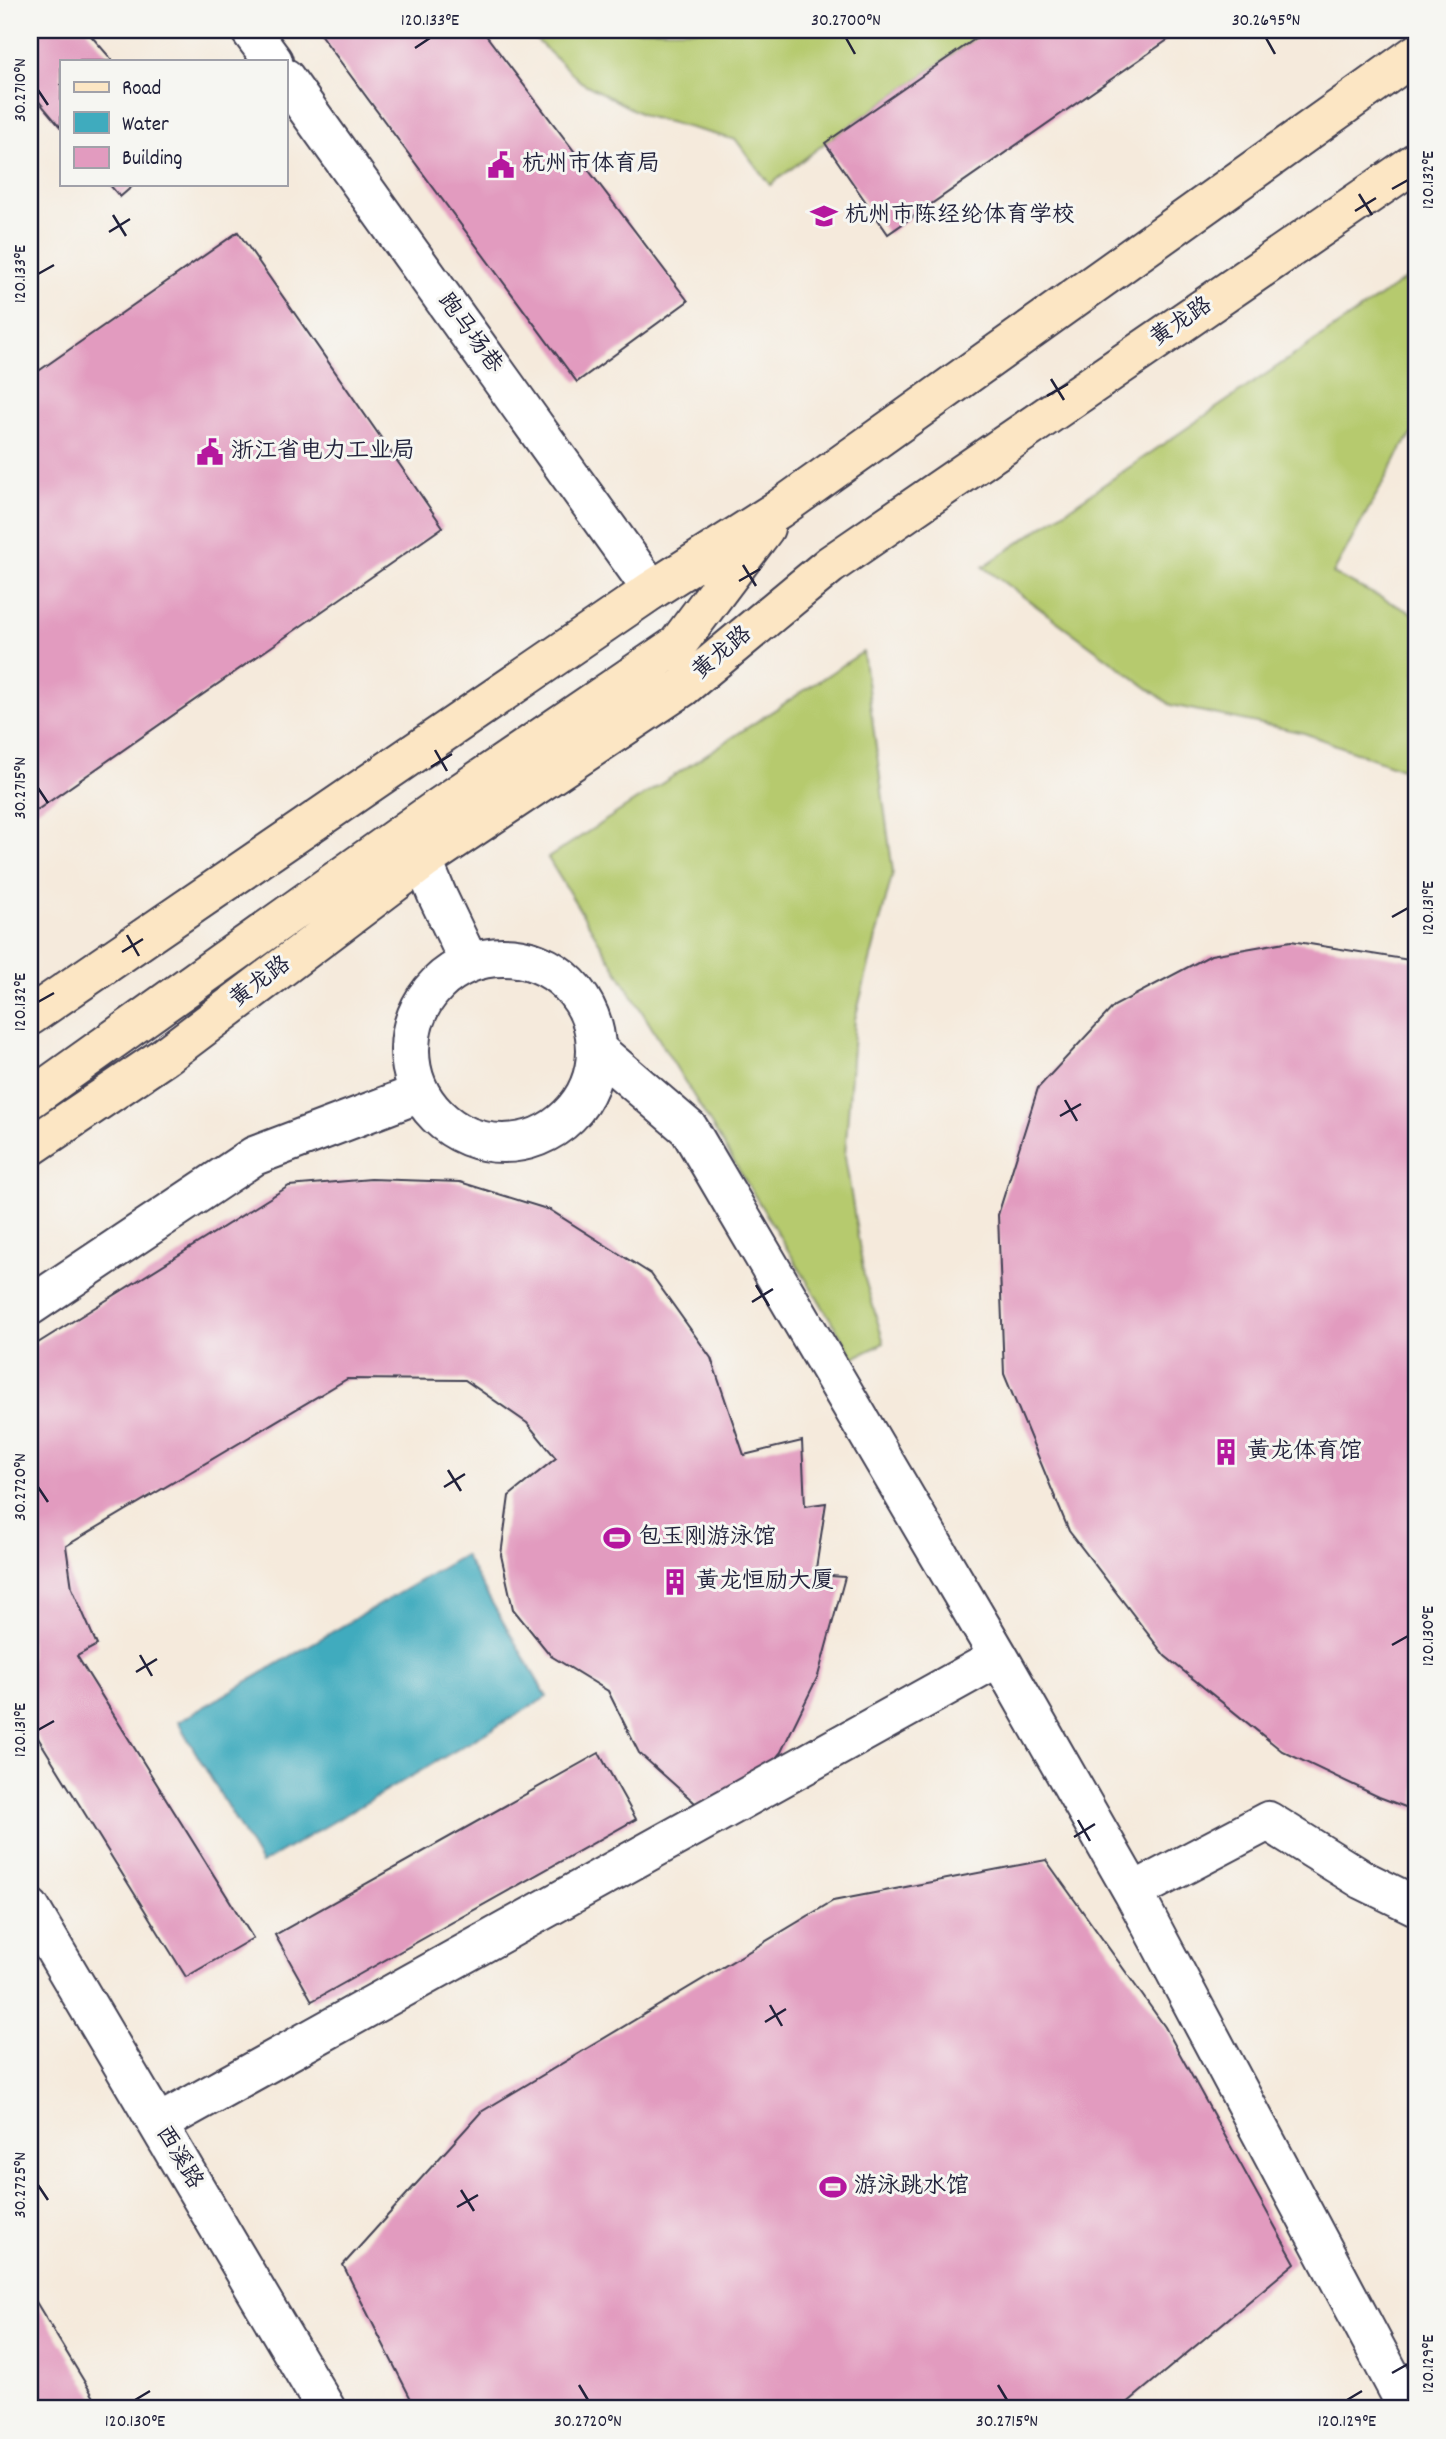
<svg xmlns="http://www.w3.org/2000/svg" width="1446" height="2439" font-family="Dekko,'LXGW WenKai TC',sans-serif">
  <rect width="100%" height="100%" fill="#f6f6f2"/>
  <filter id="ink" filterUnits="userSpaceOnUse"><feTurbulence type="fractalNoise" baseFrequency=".0143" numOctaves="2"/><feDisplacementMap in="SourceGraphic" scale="14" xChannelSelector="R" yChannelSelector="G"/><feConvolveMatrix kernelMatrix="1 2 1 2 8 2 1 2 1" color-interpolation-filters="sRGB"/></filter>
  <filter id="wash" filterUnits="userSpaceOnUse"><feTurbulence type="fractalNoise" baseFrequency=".00686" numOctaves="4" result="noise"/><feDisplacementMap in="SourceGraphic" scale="28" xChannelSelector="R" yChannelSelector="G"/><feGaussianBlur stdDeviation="1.57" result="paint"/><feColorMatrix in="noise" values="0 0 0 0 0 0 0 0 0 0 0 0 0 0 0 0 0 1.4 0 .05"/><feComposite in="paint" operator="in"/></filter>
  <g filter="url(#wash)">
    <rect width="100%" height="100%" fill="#f5eadc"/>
    <path fill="#b6ca6e" stroke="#6c7654" stroke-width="2" d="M526 30H988L825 143 770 185 736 140 645 116 581 82Z
      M1416 272V430L1403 446 1333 574 1416 615V761L1410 772 1304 733 1171 705 983 567Z
      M863 652 893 872 855 1019 845 1156 864 1276 884 1343 854 1358 548 858Z"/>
    <path fill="#3fabbe" stroke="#30667c" stroke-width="2" d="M464 1555 547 1697 261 1864 178 1722Z"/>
    <g id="blocks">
      <path fill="#e29bbf" d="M30 30H86L113 61H61V128L30 91Z
        M317 30H482L688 301 577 382Z
        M988 30H1182L888 234 825 143Z
        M109 184H135L120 197Z
        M238 232 443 527 30 815V377Z
        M1291 941 1416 961V1811L1379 1797 1282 1751 1165 1656 1069 1531 1004 1374 998 1215 1038 1088 1114 1006 1211 955Z
        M371 1179 460 1182 550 1210 651 1274 711 1358 744 1455 802 1441 805 1506 826 1503 815 1575 845 1577 818 1676 781 1752 747 1793 703 1810 639 1753 608 1691 551 1656 513 1609 501 1555 509 1496 556 1458 527 1423 465 1380 347 1379 66 1546 72 1588 97 1645 77 1656 253 1938 186 1977 30 1725V1348L289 1186Z
        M599 1753 636 1819 312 2001 275 1935Z
        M1046 1860 1165 2027 1295 2263 1120 2409H416L343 2265 481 2112 833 1901Z
        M30 2292 101 2409H30Z"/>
    </g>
  </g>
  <g filter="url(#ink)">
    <use href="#blocks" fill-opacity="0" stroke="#424053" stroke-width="2"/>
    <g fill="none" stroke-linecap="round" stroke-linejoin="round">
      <defs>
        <path id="minor" d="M423 861 437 895 469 962
          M410 1050a93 93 0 1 1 186 0a93 93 0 1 1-186 0Z
          M597 1050 689 1129 999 1657 1133 1892 1408 2409
          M30 1306 254 1156 420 1093
          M1133 1892 1268 1821 1363 1880 1416 1906
          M30 1908 326 2409
          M158 2124 999 1657"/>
        <path id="tertiary" d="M250 30 273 61
          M285 78 652 590"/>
        <path id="secondary" d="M30 1016 652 590 779 509 1416 54
          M30 1099 438 808 677 645 765 528
          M30 1147 165 1056 423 861 683 687 830 565 1416 162"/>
      </defs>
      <use href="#minor" stroke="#424053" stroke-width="42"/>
      <use href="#tertiary" stroke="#424053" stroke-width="42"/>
      <use href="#secondary" stroke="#424053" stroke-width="42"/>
      <use href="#minor" stroke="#fff" stroke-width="38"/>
      <use href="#tertiary" stroke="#fff" stroke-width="38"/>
      <use href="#secondary" stroke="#fce6c4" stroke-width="38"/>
    </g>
  </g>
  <path fill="none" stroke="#22223b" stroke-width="2.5" d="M846 38 855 54M1266 38 1275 54M415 48 430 38M38 90 48 105M1392 189 1408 180M1359 194 1372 215M1355 211 1376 198M113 215 126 236M109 232 130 219M38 274 54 265M1051 379 1064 400M1047 396 1068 384M743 565 756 586M739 581 760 569M435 750 447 771M431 767 452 754M38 788 48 803M1392 917 1408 908M127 935 139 956M122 952 143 939M38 1002 54 993M1065 1100 1077 1121M1060 1116 1081 1104M756 1285 769 1306M752 1302 773 1289M448 1470 461 1491M38 1487 48 1502M444 1487 465 1474M1392 1645 1408 1636M140 1655 152 1676M136 1672 157 1659M38 1730 54 1721M1078 1820 1090 1841M1074 1837 1095 1824M770 2005 782 2026M765 2022 786 2009M38 2185 48 2200M461 2190 474 2211M457 2207 478 2195M1392 2373 1408 2364M579 2385 588 2400M998 2385 1007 2400M135 2400 150 2391M1347 2400 1362 2391"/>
  <defs>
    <symbol id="civic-bare" viewBox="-9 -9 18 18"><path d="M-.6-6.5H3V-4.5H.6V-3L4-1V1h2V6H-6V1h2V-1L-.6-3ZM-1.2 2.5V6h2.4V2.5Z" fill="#b5179e" stroke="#f6f6f2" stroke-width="2.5" paint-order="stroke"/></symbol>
    <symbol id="university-bare" viewBox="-9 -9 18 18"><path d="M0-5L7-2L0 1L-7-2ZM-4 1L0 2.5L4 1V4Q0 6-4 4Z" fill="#b5179e" stroke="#f6f6f2" stroke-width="2.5" paint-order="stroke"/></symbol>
    <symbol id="building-bare" viewBox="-9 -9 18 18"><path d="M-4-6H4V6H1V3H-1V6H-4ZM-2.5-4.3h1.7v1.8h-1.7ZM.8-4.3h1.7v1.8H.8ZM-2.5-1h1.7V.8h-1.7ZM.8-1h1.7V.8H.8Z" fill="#b5179e" stroke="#f6f6f2" stroke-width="2.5" paint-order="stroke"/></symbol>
    <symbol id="stadium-bare" viewBox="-9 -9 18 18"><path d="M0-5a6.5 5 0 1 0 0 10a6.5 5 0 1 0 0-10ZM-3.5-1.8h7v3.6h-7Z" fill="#b5179e" stroke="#f6f6f2" stroke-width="2.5" paint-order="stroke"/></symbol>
  </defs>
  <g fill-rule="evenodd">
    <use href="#civic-bare" x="482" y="146" width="38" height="38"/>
    <use href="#university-bare" x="805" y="197" width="38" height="38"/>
    <use href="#civic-bare" x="191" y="433" width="38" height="38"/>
    <use href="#building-bare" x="1207" y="1433" width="38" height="38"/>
    <use href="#stadium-bare" x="598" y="1519" width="38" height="38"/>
    <use href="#building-bare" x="656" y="1563" width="38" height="38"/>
    <use href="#stadium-bare" x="814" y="2168" width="38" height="38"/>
  </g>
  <g text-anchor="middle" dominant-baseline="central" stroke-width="6" stroke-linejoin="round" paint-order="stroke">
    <g font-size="23" fill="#22223b" stroke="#f6f6f2" text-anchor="start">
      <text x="522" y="165">杭州市体育局</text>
      <text x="845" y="216">杭州市陈经纶体育学校</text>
      <text x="231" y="452">浙江省电力工业局</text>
      <text x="1247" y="1452">黄龙体育馆</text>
      <text x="638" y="1538">包玉刚游泳馆</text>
      <text x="696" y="1582">黄龙恒励大厦</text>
      <text x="854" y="2187">游泳跳水馆</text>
    </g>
    <g font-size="23" fill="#22223b" stroke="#f6f6f2">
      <text transform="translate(1182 323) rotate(-34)">黄龙路</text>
      <text transform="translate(469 334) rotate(54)">跑马场巷</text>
      <text transform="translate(723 654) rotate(-40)">黄龙路</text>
      <text transform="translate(261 983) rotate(-37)">黄龙路</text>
      <text transform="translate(178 2158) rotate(59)">西溪路</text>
    </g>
  </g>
  <rect width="1446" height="2439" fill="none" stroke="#f6f6f2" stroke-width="77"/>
  <rect x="60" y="60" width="228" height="126" fill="#f6f6f2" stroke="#a1a1a9" stroke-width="2"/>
  <rect x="74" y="82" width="35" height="10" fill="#fce6c4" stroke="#a1a1a9" stroke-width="2"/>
  <text x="122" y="94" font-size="21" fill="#22223b">Road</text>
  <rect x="74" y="112" width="35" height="21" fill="#3fabbe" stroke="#a1a1a9" stroke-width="2"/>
  <text x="122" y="130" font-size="21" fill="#22223b">Water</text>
  <rect x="74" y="147" width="35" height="21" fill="#e29bbf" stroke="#a1a1a9" stroke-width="2"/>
  <text x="122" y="164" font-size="21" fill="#22223b">Building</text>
  <rect x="38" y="38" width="1370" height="2362" fill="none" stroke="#22223b" stroke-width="2.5"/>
  <g font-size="18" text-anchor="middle" fill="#22223b">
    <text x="430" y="25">120.133°E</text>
    <text x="846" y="25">30.2700°N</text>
    <text x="1266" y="25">30.2695°N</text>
    <text transform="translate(19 90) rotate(-90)" y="6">30.2710°N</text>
    <text transform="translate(1427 180) rotate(-90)" y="6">120.132°E</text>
    <text transform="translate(19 274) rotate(-90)" y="6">120.133°E</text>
    <text transform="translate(19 788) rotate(-90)" y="6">30.2715°N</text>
    <text transform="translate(1427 908) rotate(-90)" y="6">120.131°E</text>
    <text transform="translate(19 1002) rotate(-90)" y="6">120.132°E</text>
    <text transform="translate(19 1487) rotate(-90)" y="6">30.2720°N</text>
    <text transform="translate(1427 1636) rotate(-90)" y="6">120.130°E</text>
    <text transform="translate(19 1730) rotate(-90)" y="6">120.131°E</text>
    <text transform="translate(19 2185) rotate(-90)" y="6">30.2725°N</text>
    <text transform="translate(1427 2364) rotate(-90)" y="6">120.129°E</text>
    <text x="135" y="2426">120.130°E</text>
    <text x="588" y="2426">30.2720°N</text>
    <text x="1007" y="2426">30.2715°N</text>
    <text x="1347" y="2426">120.129°E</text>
  </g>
</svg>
